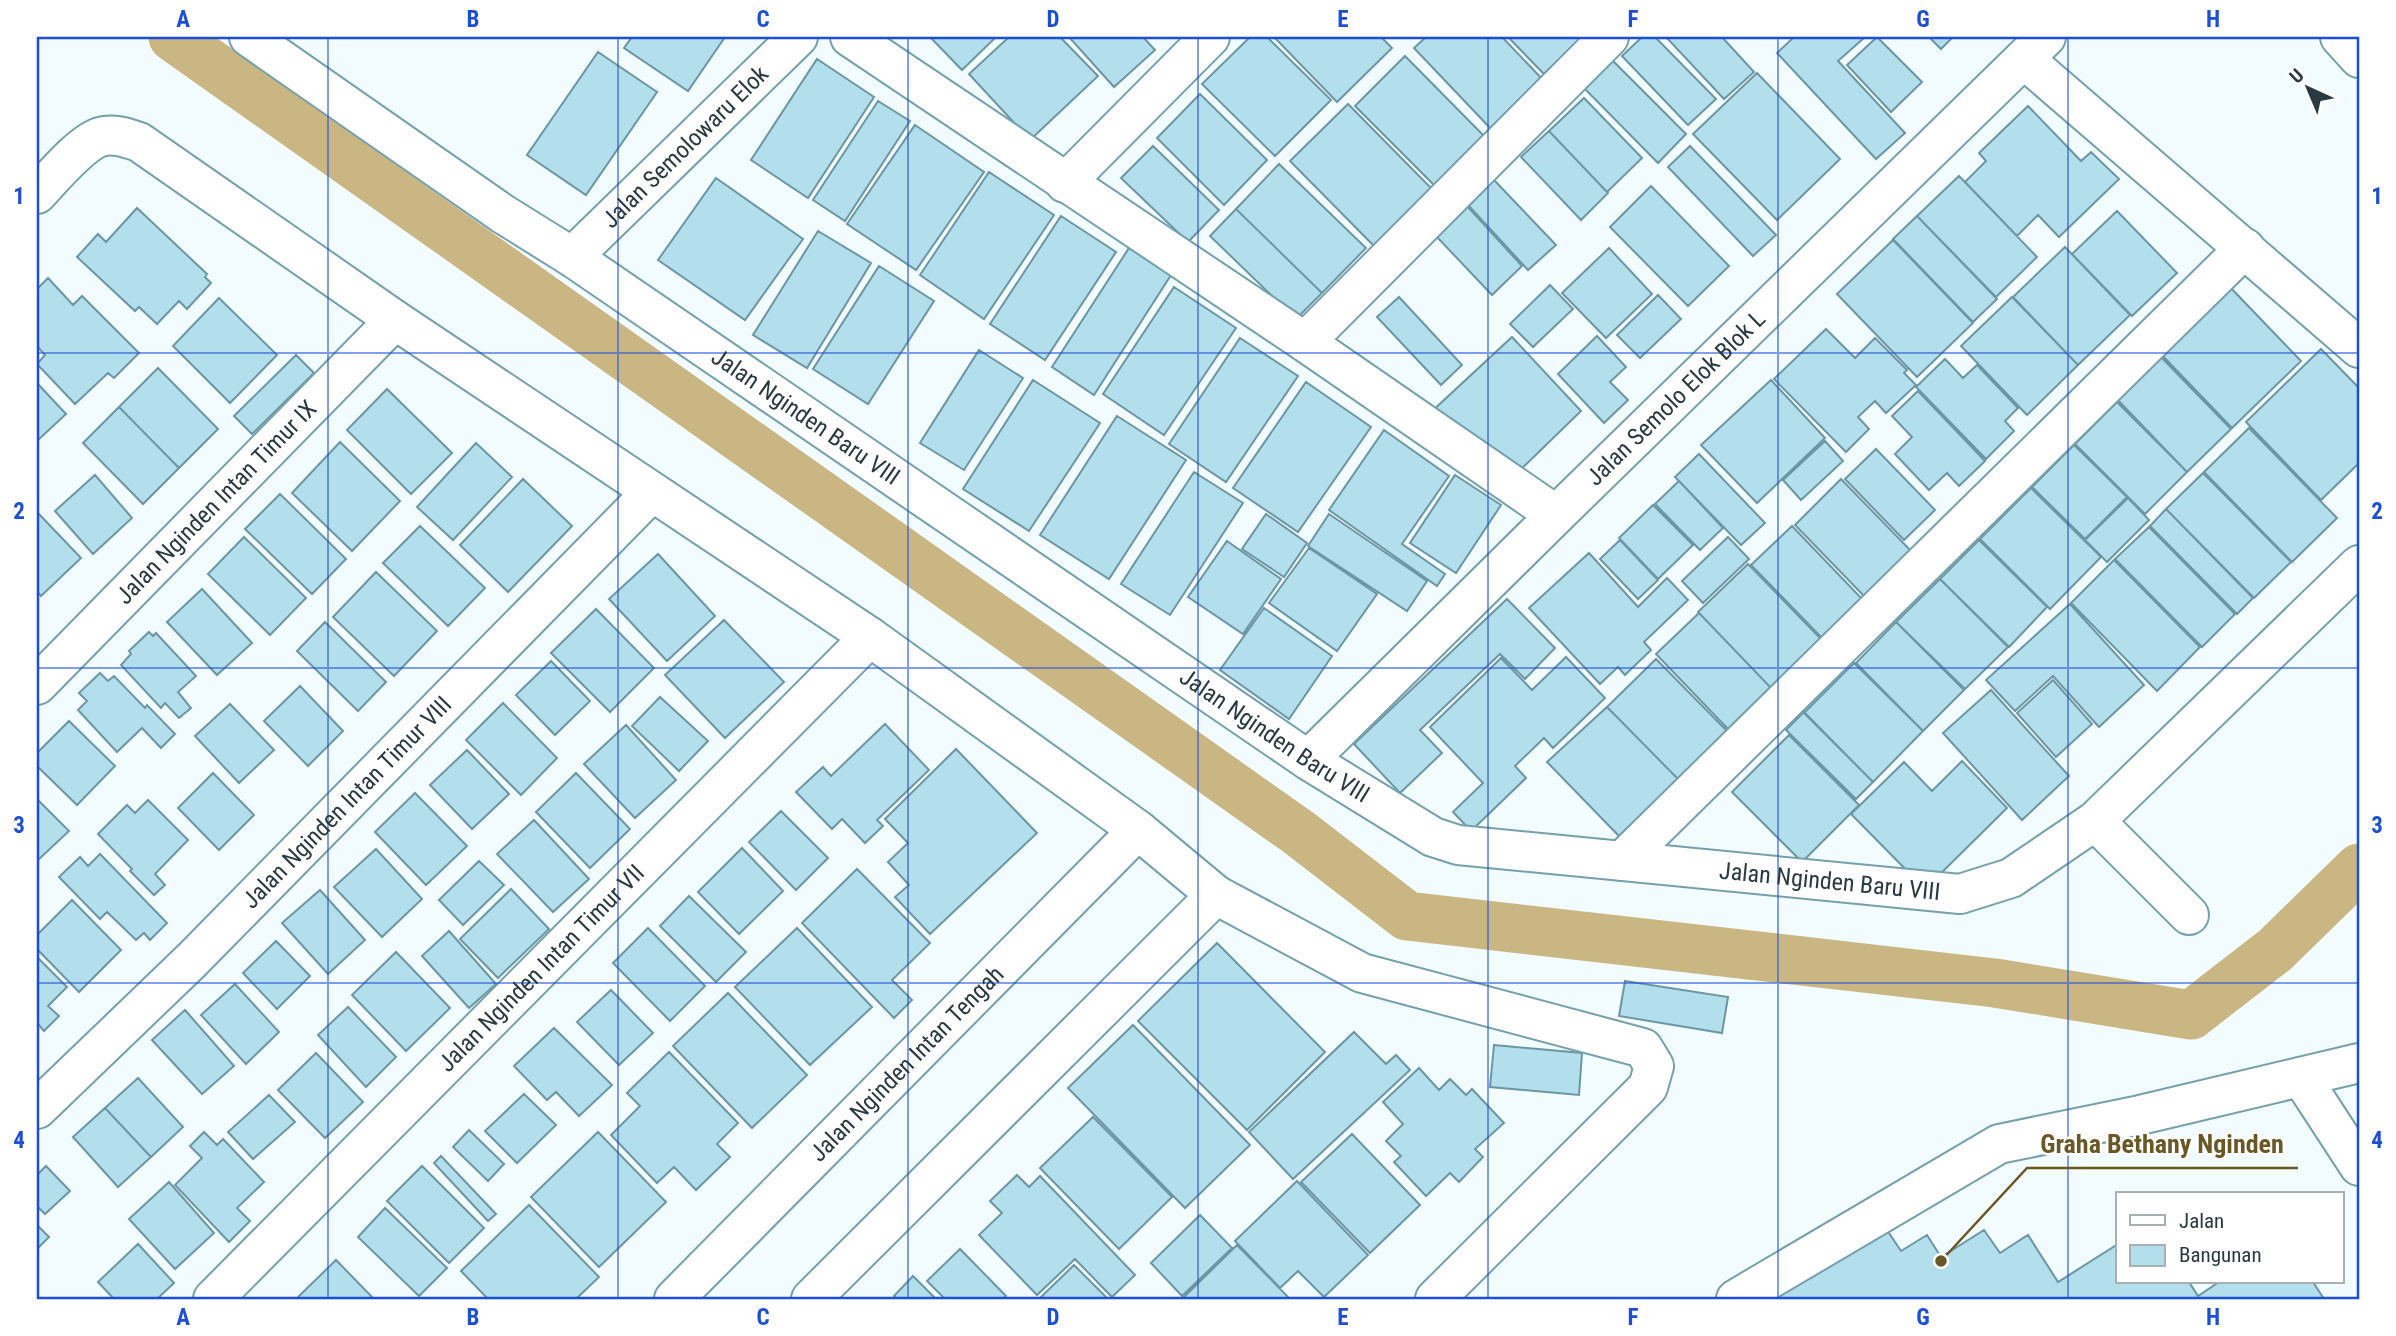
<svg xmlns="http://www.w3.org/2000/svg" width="2396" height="1336" font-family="'Roboto Condensed',sans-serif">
  <rect width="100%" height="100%" fill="#f2fbfd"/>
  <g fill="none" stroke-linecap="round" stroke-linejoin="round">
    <path stroke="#c9b682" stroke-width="49" d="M173 37 1298 832 1407 916 1995 983 2191 1015 2275 950 2359 868"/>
  </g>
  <path fill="#b3dfec" stroke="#6c96a3" stroke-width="2" d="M632 37H725L688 91 624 48Z
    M930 37H996L962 70Z
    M1009 37H1060L1098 76 1030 140 969 74Z
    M1069 37H1143L1155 50 1114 87Z
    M1250 37H1267L1331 100 1275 156 1202 84Z
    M1274 37H1381L1392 48 1337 102Z
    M1426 37H1502L1545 82 1493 131 1414 48Z
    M1508 37H1583L1544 74Z
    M1642 37H1655L1716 99 1688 125 1622 56Z
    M1666 37H1722L1754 72 1724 99Z
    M1794 37H1865L1838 61 1905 133 1876 159 1777 53Z
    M1877 37 1922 82 1891 112 1847 65Z
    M1929 37H1953L1941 49Z
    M598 52 657 92 586 195 527 155Z
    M1405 56 1485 137 1435 186 1355 106Z
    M817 59 874 97 808 198 751 160Z
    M1613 61 1686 134 1658 163 1585 89Z
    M1757 73 1840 159 1777 220 1693 134Z
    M1200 94 1267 160 1224 205 1157 138Z
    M1584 98 1642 158 1607 192 1549 131Z
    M878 101 910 121 845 221 813 200Z
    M1348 104 1431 188 1374 246 1290 161Z
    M2028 106 2081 161 2091 152 2119 179 2059 237 2038 215 2017 236 1965 182 1986 161 1979 153Z
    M915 125 984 172 916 270 847 224Z
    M1549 131 1608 193 1581 220 1521 157Z
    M1153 146 1219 210 1188 242 1121 178Z
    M1690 146 1776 235 1753 256 1668 167Z
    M1279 164 1366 248 1322 293 1236 209Z
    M989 172 1054 215 984 319 920 275Z
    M1959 176 2037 257 1996 297 1917 216Z
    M716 178 803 239 745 320 658 260Z
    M1494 180 1556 245 1528 270 1468 205Z
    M1651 186 1729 266 1688 306 1610 227Z
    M1467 206 1522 266 1492 295 1436 236Z
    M137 208 207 274 205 277 211 283 187 309 179 301 157 324 139 307 135 311 77 257 98 234 106 242Z
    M1236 209 1322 293 1296 319 1210 236Z
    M2117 211 2177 273 2132 316 2072 254Z
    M1061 216 1116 252 1045 360 990 324Z
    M1917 216 1997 299 1973 322 1893 239Z
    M818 231 871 263 807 368 753 335Z
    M1893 240 1973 323 1917 377 1837 294Z
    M2065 247 2130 315 2078 365 2013 297Z
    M1129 248 1171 275 1094 395 1052 367Z
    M1609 248 1652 294 1606 338 1562 293Z
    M879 266 934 301 868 404 813 369Z
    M48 278 73 305 82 296 139 353 114 378 108 373 75 404 37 364 45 355 37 346V289Z
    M1550 285 1573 309 1533 347 1510 324Z
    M2228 285 2301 361 2232 428 2159 352Z
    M1174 287 1236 328 1164 435 1103 394Z
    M1658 295 1681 319 1640 358 1617 335Z
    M1399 297 1462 365 1441 385 1377 317Z
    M2012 297 2078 365 2027 415 1961 346Z
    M219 298 277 355 230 403 173 346Z
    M1826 329 1855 358 1875 338 1907 370 1904 373 1916 385 1886 413 1875 401 1858 417 1869 429 1846 452 1774 379Z
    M1597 336 1626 367 1610 382 1628 400 1604 423 1558 374Z
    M1512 337 1581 411 1514 476 1429 414Z
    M1240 338 1298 376 1226 482 1169 444Z
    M2321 349 2359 388V463L2321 500 2246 422Z
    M979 350 1023 378 964 470 920 443Z
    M2158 354 2231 429 2187 472 2114 396Z
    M296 355 314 373 252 434 234 416Z
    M1945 359 1963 378 1977 365 2018 408 2005 421 2014 431 1986 459 1916 387Z
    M158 368 218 429 179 468 119 407Z
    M1033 380 1100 423 1029 531 963 489Z
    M1771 380 1825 438 1757 503 1701 445Z
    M1306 382 1371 427 1298 532 1233 488Z
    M37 383 66 414 37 441Z
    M387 389 452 453 411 494 347 430Z
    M1918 391 1985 461 1959 486 1947 473 1929 490 1895 454 1912 437 1892 416Z
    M2117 402 2187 472 2145 514 2075 444Z
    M119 407 179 468 143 504 83 443Z
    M1117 416 1186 460 1109 579 1040 535Z
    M2249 428 2337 518 2292 562 2204 472Z
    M1384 430 1449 476 1402 544 1445 574 1437 586 1329 510Z
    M1825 441 1843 461 1801 500 1783 480Z
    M340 442 400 501 352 551 292 493Z
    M476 443 512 477 453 540 417 507Z
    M2074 445 2127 497 2085 539 2032 487Z
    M1876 449 1935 510 1904 540 1845 479Z
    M1699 454 1765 523 1741 545 1675 477Z
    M1194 472 1243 503 1170 615 1121 584Z
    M2203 473 2291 562 2254 598 2166 509Z
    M95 475 132 518 93 554 55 511Z
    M1455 475 1501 505 1456 573 1410 543Z
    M523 479 572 526 508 592 460 545Z
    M1841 479 1912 552 1865 597 1795 525Z
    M1679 481 1723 528 1700 550 1655 504Z
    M2031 488 2101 557 2050 609 1980 539Z
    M280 494 346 559 312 594 245 529Z
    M2128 498 2149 520 2107 562 2085 540Z
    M1653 505 1693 545 1658 579 1619 538Z
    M2166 509 2253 598 2237 614 2150 526Z
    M37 512 81 558 41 596 37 591Z
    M1266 514 1307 543 1284 577 1242 549Z
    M1329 514 1427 581 1407 611 1308 546Z
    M420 526 485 588 448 626 383 563Z
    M1792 526 1863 600 1823 639 1751 565Z
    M2149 527 2235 614 2202 647 2115 559Z
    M244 537 306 598 270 635 208 574Z
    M1728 537 1749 559 1703 603 1682 581Z
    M1620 540 1658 580 1638 599 1600 559Z
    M1979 540 2047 607 2009 647 1940 579Z
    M1227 541 1281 579 1243 634 1188 597Z
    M1309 548 1377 594 1337 651 1269 603Z
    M1589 553 1638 607 1667 578 1688 600 1644 642 1651 650 1625 675 1618 667 1600 684 1529 608Z
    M658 554 715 616 667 661 609 599Z
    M2114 560 2200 647 2157 691 2071 603Z
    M1748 564 1822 640 1772 689 1698 612Z
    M376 572 437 631 394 676 333 617Z
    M1940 579 2008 647 1965 689 1896 622Z
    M202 589 252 643 217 675 167 622Z
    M1507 599 1555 648 1525 679 1500 654 1420 730 1442 753 1400 793 1354 744Z
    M2070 604 2144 685 2099 727 2053 676 2015 711 1986 680Z
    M1264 608 1332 656 1289 719 1220 670Z
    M596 609 654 668 610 712 551 653Z
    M1699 613 1772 689 1729 730 1656 654Z
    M724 620 784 682 725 738 665 675Z
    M325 622 386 682 358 711 297 651Z
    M1896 622 1964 690 1923 731 1856 663Z
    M149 632 153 636 156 633 196 676 178 692 191 708 179 718 165 703 161 708 121 665 131 654 129 651Z
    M1566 657 1605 698 1553 748 1544 738 1515 766 1526 778 1471 831 1453 812 1483 783 1430 727 1501 658 1532 690Z
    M1656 659 1728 732 1679 780 1607 707Z
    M551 661 590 701 555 735 516 695Z
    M1854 663 1923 731 1873 782 1804 713Z
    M100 673 108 681 114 676 145 708 147 705 175 734 161 748 142 728 117 752 78 710 87 701 79 693Z
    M2053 680 2092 724 2056 757 2017 713Z
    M300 686 343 731 308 766 264 721Z
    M1991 690 2069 776 2022 820 1943 733Z
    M660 697 708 741 679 771 632 726Z
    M503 703 557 758 521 795 466 740Z
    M230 704 274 750 239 783 195 736Z
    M1607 707 1679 780 1619 836 1547 762Z
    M1804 712 1873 782 1856 799 1786 730Z
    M69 721 115 766 77 805 37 766V753Z
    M885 724 929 770 877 820 883 826 865 843 842 819 832 829 796 792 823 767 831 776Z
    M626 725 676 780 635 818 584 764Z
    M1789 735 1859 805 1802 862 1732 792Z
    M956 749 1037 833 930 934 895 897 909 885 888 862 908 843 885 819Z
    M467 750 509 794 472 829 430 785Z
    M1962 761 2007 808 1925 889 1851 814 1904 762 1932 791Z
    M213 773 254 815 219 850 178 808Z
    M576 773 630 829 590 868 536 812Z
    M415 793 467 846 426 885 375 832Z
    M37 799 69 831 37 861Z
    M148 800 188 840 155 874 165 885 154 895 130 871 132 869 98 834 127 805 135 813Z
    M781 811 828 858 796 890 749 842Z
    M534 820 589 879 553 912 497 854Z
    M742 848 783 891 739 934 698 892Z
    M376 849 422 899 382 937 334 887Z
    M100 854 167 923 150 940 144 933 136 940 107 912 100 919 59 877 80 857 88 866Z
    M479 861 504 885 463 925 439 900Z
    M857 869 930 943 892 980 912 1000 894 1018 802 923Z
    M511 889 549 929 498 978 460 939Z
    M320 890 365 940 328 974 282 923Z
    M689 896 746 952 716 982 660 926Z
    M72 900 121 950 79 992 37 949V935Z
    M648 928 705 986 670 1021 613 963Z
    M797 928 872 1007 810 1065 735 987Z
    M449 931 496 984 469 1008 422 956Z
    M276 941 310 976 277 1009 243 973Z
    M1217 943 1325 1052 1247 1130 1138 1021Z
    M396 952 450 1008 406 1051 352 995Z
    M37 957 67 987 48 1006 59 1016 44 1031 39 1025 37 1027Z
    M1625 981 1728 997 1722 1033 1619 1016Z
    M235 984 279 1032 246 1064 201 1015Z
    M611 990 653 1033 619 1065 577 1022Z
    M728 993 807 1075 752 1128 673 1046Z
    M348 1007 396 1057 366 1087 318 1035Z
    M185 1010 234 1066 202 1094 152 1040Z
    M1133 1025 1250 1145 1185 1208 1068 1088Z
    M554 1028 612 1085 579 1116 556 1092 547 1100 514 1066Z
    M1354 1032 1386 1064 1396 1055 1410 1070 1293 1179 1249 1132Z
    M1494 1045 1582 1053 1579 1095 1490 1087Z
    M669 1052 738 1123 717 1144 730 1157 696 1190 674 1167 657 1183 611 1135 640 1106 627 1093Z
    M316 1053 363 1102 325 1138 278 1090Z
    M1419 1068 1439 1090 1450 1079 1466 1095 1472 1089 1504 1123 1475 1149 1483 1157 1459 1182 1450 1173 1426 1196 1394 1162 1401 1156 1386 1141 1403 1124 1383 1102Z
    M138 1078 183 1127 151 1157 105 1108Z
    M524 1094 556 1125 517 1163 485 1131Z
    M269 1095 295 1122 253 1159 228 1132Z
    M105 1108 151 1157 118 1187 73 1137Z
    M1093 1117 1172 1197 1119 1249 1040 1168Z
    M469 1130 504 1164 488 1181 453 1147Z
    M204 1132 217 1145 223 1139 264 1182 237 1208 250 1221 229 1242 175 1185 202 1158 190 1146Z
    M598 1132 666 1202 599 1267 531 1197Z
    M1352 1134 1420 1205 1370 1253 1301 1182Z
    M441 1156 496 1214 488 1221 434 1163Z
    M46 1166 70 1191 45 1214 37 1206V1175Z
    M422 1166 484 1228 449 1263 387 1201Z
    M1017 1175 1029 1187 1040 1176 1135 1275 1112 1297 1075 1259 1037 1295 979 1235 1002 1213 990 1201Z
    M1297 1181 1368 1255 1324 1297 1298 1271 1280 1288 1235 1241Z
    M169 1182 214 1233 175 1269 129 1219Z
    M529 1205 599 1277 576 1299H488L461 1271Z
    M385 1208 447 1268 419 1296 358 1237Z
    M1200 1215 1232 1248 1182 1296 1151 1263Z
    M37 1225 49 1237 37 1249Z
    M1887 1230 1901 1251 1927 1235 1941 1257 1984 1230 2000 1253 2028 1235 2058 1282 2118 1244V1282H2189L2198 1296 2219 1282H2313L2324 1299H1760L1826 1257 1832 1265Z
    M138 1244 174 1283 157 1299H114L98 1282Z
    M1237 1245 1290 1299H1182Z
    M960 1249 1006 1296 1002 1299H945L927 1281Z
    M336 1260 374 1299H298L297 1298Z
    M1074 1265 1108 1299H1039Z
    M913 1276 936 1299H897L894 1296Z"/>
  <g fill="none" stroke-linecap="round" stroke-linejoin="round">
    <defs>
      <g id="minor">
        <path id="s1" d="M249 37 503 214 572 257 1308 760 1433 837 1458 845 1960 894 2011 878 2095 821 2359 565"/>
        <path d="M850 37 1305 342 1556 515"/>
        <path d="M2340 37 2359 58"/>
        <path d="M2024 59 2359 348"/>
        <path d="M1065 183 1210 37"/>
        <path d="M37 194C52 178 80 144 100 137 114 133 127 138 139 142L395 320 870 637 1138 830 1216 895 1362 973 1643 1048 1654 1066 1648 1087 1435 1299"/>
        <path id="s2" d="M572 257 798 37"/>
        <path d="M1305 342 1609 37"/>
        <path id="s3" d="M37 685 395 320"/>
        <path id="s4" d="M1308 760 1556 515 2046 37"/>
        <path d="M2095 821 2189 915"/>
        <path d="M1622 861 2245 248"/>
        <path d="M2301 1077 2359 1166"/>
        <path id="s5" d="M37 1109 192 960 652 492"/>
        <path id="s6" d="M213 1299 870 637"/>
        <path id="s7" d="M674 1299 1138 830"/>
        <path d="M811 1299 1216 895"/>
        <path d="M1736 1299 1999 1144 2140 1115 2359 1063"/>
      </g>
    </defs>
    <use href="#minor" stroke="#75a0ac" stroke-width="42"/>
    <use href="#minor" stroke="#fff" stroke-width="38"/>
  </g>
  <path fill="none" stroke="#1d4ed8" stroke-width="2" stroke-opacity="0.55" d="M328 37V1299M618 37V1299M908 37V1299M1198 37V1299M1488 37V1299M1778 37V1299M2068 37V1299M37 353H2359M37 668H2359M37 983H2359"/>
  <g text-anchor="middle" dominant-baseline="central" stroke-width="5" stroke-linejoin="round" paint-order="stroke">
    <g font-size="24" fill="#283a3f" stroke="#fff">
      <text stroke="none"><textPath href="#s2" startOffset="158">Jalan Semolowaru Elok</textPath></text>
      <text stroke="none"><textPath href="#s4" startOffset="516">Jalan Semolo Elok Blok L</textPath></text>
      <text stroke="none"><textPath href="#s1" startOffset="674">Jalan Nginden Baru VIII</textPath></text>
      <text stroke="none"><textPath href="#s3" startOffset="256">Jalan Nginden Intan Timur IX</textPath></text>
      <text stroke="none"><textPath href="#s1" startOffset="1241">Jalan Nginden Baru VIII</textPath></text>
      <text stroke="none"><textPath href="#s5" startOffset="436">Jalan Nginden Intan Timur VIII</textPath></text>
      <text stroke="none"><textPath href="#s1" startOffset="1829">Jalan Nginden Baru VIII</textPath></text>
      <text stroke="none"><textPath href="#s6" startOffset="466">Jalan Nginden Intan Timur VII</textPath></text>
      <text stroke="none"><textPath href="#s7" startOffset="331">Jalan Nginden Intan Tengah</textPath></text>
    </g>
  </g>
  <path fill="none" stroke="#695826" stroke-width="2.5" d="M1941 1261L2027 1168H2298"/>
  <circle fill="#695826" stroke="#fff" stroke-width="2.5" cx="1941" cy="1261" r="7"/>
  <g font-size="26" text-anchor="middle" font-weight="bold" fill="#695826" stroke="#fff" stroke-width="5" stroke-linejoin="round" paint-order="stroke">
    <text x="2162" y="1153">Graha Bethany Nginden</text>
  </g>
  <rect width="2396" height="1336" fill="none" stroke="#ffffff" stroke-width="77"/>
  <rect x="2116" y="1192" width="228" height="91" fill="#ffffff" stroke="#a9b0b2" stroke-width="2"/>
  <rect x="2130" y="1215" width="35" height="10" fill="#ffffff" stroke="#a9b0b2" stroke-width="2"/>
  <text x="2179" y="1228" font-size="21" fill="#283a3f">Jalan</text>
  <rect x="2130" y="1245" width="35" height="21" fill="#b3dfec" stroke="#a9b0b2" stroke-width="2"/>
  <text x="2179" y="1262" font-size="21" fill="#283a3f">Bangunan</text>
  <g transform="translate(2308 88) rotate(316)" stroke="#ffffff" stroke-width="5" paint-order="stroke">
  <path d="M0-5L12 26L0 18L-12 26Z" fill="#283a3f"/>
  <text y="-10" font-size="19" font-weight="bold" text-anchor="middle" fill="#283a3f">U</text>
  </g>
  <rect x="38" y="38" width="2320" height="1260" fill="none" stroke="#1d4ed8" stroke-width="2.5"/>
  <g font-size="23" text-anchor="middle" font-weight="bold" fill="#1d4ed8">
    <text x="183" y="27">A</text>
    <text x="473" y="27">B</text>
    <text x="763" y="27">C</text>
    <text x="1053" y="27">D</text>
    <text x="1343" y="27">E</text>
    <text x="1633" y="27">F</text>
    <text x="1923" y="27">G</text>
    <text x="2213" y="27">H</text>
    <text x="19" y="204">1</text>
    <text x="2377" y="204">1</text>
    <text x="19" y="519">2</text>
    <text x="2377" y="519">2</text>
    <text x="19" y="833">3</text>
    <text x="2377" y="833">3</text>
    <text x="19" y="1148">4</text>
    <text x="2377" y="1148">4</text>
    <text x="183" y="1325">A</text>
    <text x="473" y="1325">B</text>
    <text x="763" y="1325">C</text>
    <text x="1053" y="1325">D</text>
    <text x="1343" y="1325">E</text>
    <text x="1633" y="1325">F</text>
    <text x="1923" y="1325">G</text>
    <text x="2213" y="1325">H</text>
  </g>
</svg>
